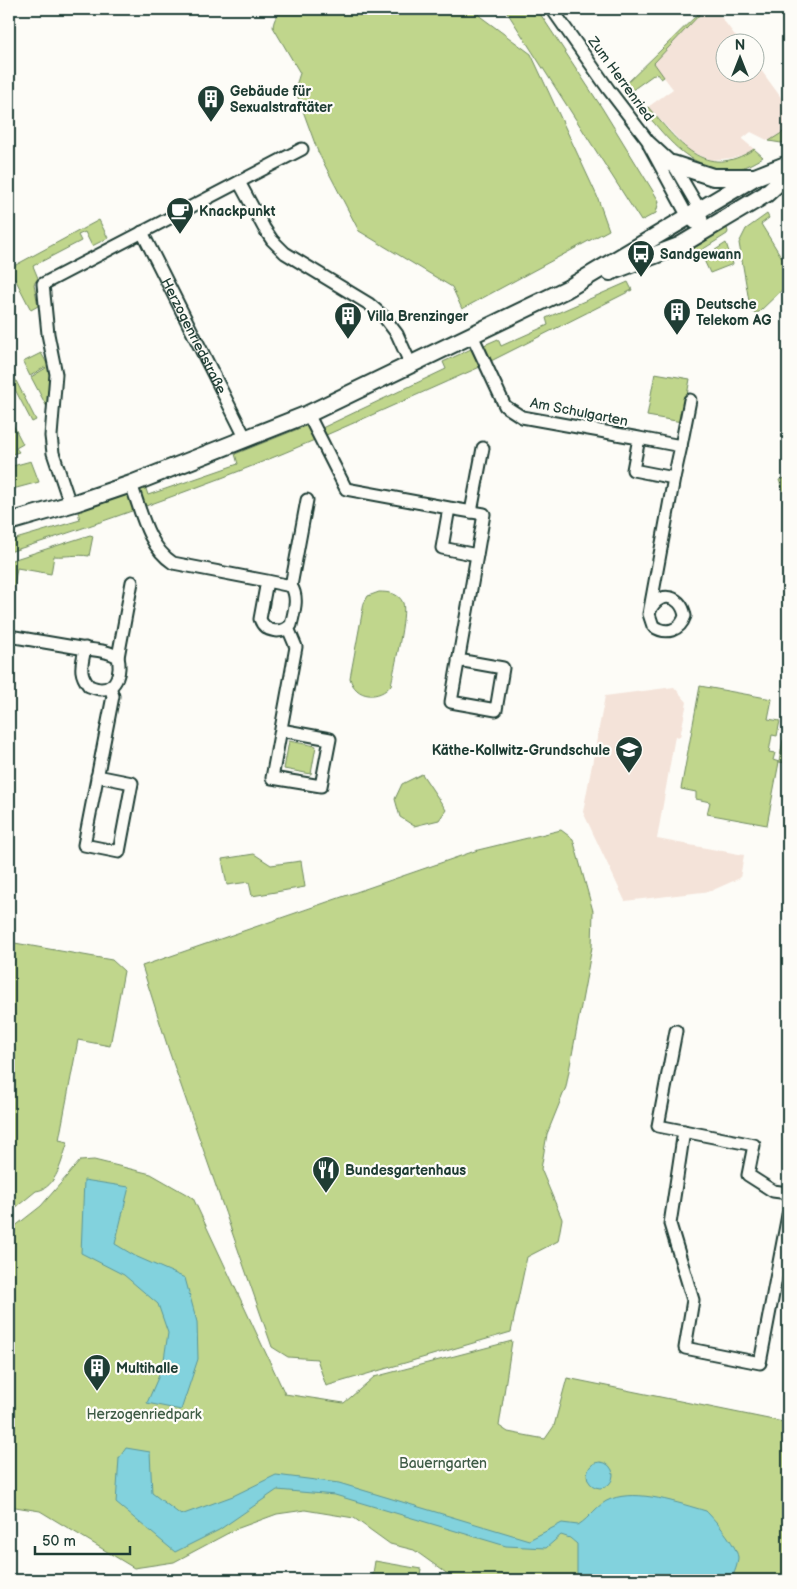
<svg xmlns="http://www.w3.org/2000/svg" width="797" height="1589" font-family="'Balsamiq Sans',sans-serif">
  <rect width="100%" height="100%" fill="#fdfcf7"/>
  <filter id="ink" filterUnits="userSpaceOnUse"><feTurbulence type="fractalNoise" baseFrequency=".02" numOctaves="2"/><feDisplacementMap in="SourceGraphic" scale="10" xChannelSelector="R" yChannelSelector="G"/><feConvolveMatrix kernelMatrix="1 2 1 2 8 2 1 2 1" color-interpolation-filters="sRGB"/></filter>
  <g filter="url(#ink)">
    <path fill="#f4e3d9" d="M705 9H715L740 42H724V72H754L755 62 788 107V129L769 141 751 132 742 139 754 149 746 154 733 158 711 160 690 152 648 107 673 89 653 63Z
      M674 687 687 702 680 737 675 736 657 839 744 855 740 878 711 891 625 901 583 812 605 696Z"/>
    <path fill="#c0d68c" stroke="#708a60" d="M286 9H473L481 17 531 54 597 196 609 230 462 309 452 287 359 231 318 152 295 89 300 73 273 27C274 18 278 13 286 9Z
      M505 9H537L602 108 659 201 656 213 641 221Z
      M703 11 654 63 664 77 661 79 656 73 631 91 635 97 634 98 624 86 700 12Z
      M648 107C678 141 704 182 754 149L763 157C747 168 731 172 711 172V167C680 158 664 134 643 110Z
      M788 129V142L781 143 769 141Z
      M767 214 769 218 761 224 787 266 786 286 759 312 755 313 752 312 750 307 739 243 746 229Z
      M99 220 108 238 92 246 85 232 78 235 81 241 33 266 38 278 34 284 38 306 31 310 11 271 13 269 12 267Z
      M727 228 728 232 727 234 697 253 695 254 689 251Z
      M726 243 733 264 710 273 703 258Z
      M628 282 632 290 489 362 482 346 498 339 501 346 548 325 546 318Z
      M471 349 480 367C393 405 308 445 219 479 150 505 80 530 9 552V541L80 520 77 508 145 486 148 495 238 464 235 454 318 421 322 428 446 369 443 362Z
      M41 353C55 375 52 384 48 409L31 377 46 368 45 367 30 376 23 362Z
      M10 369 36 420 32 422 9 378Z
      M655 373 690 379 682 422 647 416Z
      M9 417 23 444 16 448 19 452 9 455Z
      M31 461 39 482 9 490V467Z
      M788 477V504L779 480Z
      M90 535 93 536 89 556C77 554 66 557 54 556L51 574 17 568 9 616V561Z
      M379 592C388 592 399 593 403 603 407 614 394 670 391 685 380 700 355 699 350 678L364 603 368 596Z
      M700 686 772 699 768 719 780 721 777 736 772 735 769 752 775 753 773 760 779 762 783 740 788 741V763L779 762 767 825 707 814 710 802 696 799V792L681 789Z
      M289 741 316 746 311 774 284 769Z
      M422 774 446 810 439 820 414 826 400 817 395 799 402 784Z
      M561 830 573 839 593 911 592 947 566 1087 547 1134 541 1169 562 1219 558 1241 527 1257 511 1332 326 1386 317 1359 288 1357 272 1347 169 1051 142 966 478 850Z
      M254 854 271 865 301 861 305 887 252 896 249 882 227 885 222 859Z
      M9 942 112 960 124 971 110 1046 78 1040 59 1140 68 1142C62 1158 57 1189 36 1191L9 1213Z
      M94 1160 151 1174 193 1198 285 1394 344 1403 374 1377 512 1341 499 1426 508 1432 545 1439 554 1426 567 1378 788 1423V1580H456L414 1550 390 1544 354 1518 305 1510 277 1514 236 1529 174 1562 134 1568 40 1511 9 1506V1231L41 1206 80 1161Z
      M375 1561 421 1569 419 1580H372Z"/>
    <path fill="#82d2dd" stroke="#5a9699" d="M84 1180 129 1187 115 1244 135 1256 185 1278 197 1322 198 1359 181 1410 147 1403 163 1366 168 1333 158 1304 124 1275 81 1253Z
      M126 1448 150 1452 152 1493 181 1515 233 1496 276 1475 339 1483 529 1540 562 1523 578 1525C590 1518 597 1504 611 1499 639 1489 678 1503 706 1511 715 1520 736 1544 738 1557 738 1565 734 1573 731 1580H577V1544L570 1538 561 1535 546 1548 506 1546 335 1495 277 1490 219 1530 175 1552 116 1503 119 1458Z
      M587 1475a13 13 0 1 1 26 0a13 13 0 1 1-26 0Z"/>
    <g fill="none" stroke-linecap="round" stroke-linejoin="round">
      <defs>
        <g id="street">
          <path d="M552 9 609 90 648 141 673 164 700 210 704 231"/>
          <path d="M649 145 688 217 704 231"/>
          <path d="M239 182 264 228 272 240 285 253 369 304 384 317 397 334 411 365"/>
          <path id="s1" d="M142 232 246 439"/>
          <path d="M472 335 505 406 522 417 639 438 633 470 674 478 681 446 639 438"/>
          <path d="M308 414 346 489 449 508 442 548 477 555 484 514 449 508"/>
          <path d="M681 446 690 400"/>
          <path d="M131 484C141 511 148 547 173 563L267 581 260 619C265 633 282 634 291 625 294 612 299 597 291 586L267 581"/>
          <path d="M70 504 53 453 51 436 56 374 48 334 43 284 302 149"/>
          <path d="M471 512 483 448"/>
          <path d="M291 586 307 500"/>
          <path d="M649 614C655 591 681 592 685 616 680 631 666 635 653 626L649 614 674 478"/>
          <path d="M9 636C33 640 57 644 80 648 92 650 108 650 118 657 121 670 118 689 101 689 97 689 92 687 89 686 78 672 82 665 85 648"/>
          <path d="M118 657 132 582"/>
          <path d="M458 660 503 668 496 710 451 702 477 555"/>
          <path d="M281 730 330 739 321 786 272 778 296 647 288 628"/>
          <path d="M97 776 132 783 119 852 84 845 113 696 110 687"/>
          <path d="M676 1031 658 1126 754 1145 748 1175 773 1191 788 1193"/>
          <path d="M684 1131 670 1224 693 1300 685 1348 760 1363 788 1215"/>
        </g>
        <path id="secondary" d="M673 164 713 177H755
          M610 272 679 246 766 194 788 174
          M9 522 78 502 131 484 308 414 567 289 755 177 788 164"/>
      </defs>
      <use href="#street" stroke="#1f3d34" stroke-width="15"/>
      <use href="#secondary" stroke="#1f3d34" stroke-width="20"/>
      <use href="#street" stroke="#fdfcf7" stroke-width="11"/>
      <use href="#secondary" stroke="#fdfcf7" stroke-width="16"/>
    </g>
  </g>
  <defs>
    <symbol id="building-pin" viewBox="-11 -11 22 30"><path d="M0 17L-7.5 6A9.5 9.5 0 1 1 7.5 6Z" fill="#1f3d34" stroke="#fdfcf7"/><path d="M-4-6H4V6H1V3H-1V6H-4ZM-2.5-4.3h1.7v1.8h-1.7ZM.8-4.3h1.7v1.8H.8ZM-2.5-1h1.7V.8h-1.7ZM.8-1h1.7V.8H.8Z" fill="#fff"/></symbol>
    <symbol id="cafe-pin" viewBox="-11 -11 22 30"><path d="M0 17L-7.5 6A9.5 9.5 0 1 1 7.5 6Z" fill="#1f3d34" stroke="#fdfcf7"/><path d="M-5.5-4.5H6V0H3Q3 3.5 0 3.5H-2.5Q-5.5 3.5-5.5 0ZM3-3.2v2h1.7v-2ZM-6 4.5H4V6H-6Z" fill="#fff"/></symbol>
    <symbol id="bus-pin" viewBox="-11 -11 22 30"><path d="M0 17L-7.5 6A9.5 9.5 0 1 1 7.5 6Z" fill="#1f3d34" stroke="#fdfcf7"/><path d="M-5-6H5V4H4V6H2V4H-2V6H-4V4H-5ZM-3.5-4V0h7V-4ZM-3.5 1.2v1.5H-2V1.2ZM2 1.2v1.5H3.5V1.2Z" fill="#fff"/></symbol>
    <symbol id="school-pin" viewBox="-11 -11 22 30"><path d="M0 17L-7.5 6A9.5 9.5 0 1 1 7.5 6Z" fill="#1f3d34" stroke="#fdfcf7"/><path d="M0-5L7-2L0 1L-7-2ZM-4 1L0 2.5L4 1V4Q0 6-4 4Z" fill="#fff"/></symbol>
    <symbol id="restaurant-pin" viewBox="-11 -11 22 30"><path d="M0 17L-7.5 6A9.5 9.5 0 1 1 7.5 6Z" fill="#1f3d34" stroke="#fdfcf7"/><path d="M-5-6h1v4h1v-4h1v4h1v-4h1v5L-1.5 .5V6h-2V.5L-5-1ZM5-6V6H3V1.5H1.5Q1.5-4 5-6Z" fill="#fff"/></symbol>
  </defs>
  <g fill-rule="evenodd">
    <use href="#building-pin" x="195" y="83" width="32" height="43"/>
    <use href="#cafe-pin" x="164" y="195" width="32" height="43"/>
    <use href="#bus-pin" x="625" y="238" width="32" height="43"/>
    <use href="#building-pin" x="661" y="296" width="32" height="43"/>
    <use href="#building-pin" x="332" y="300" width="32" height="43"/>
    <use href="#school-pin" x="613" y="734" width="32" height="43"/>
    <use href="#restaurant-pin" x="310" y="1154" width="32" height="43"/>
    <use href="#building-pin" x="81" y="1352" width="32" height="43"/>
  </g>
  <g text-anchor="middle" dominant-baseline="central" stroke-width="4.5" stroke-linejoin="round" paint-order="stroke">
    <g font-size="14" fill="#1f3d34" stroke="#fdfcf7">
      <text transform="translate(621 79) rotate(54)">Zum Herrenried</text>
      <text stroke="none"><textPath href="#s1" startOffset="116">Herzogenriedstraße</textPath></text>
      <text transform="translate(579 412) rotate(11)">Am Schulgarten</text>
    </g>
    <g font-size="14" font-weight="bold" fill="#1f3d34" stroke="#fdfcf7" text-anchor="start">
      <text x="230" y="91">Gebäude für<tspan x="230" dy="16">Sexualstraftäter</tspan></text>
      <text x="199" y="211">Knackpunkt</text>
      <text x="660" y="254">Sandgewann</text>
      <text x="696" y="304">Deutsche<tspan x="696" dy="16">Telekom AG</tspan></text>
      <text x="367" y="316">Villa Brenzinger</text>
      <text x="610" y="750" text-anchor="end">Käthe-Kollwitz-Grundschule</text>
      <text x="345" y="1170">Bundesgartenhaus</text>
      <text x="116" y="1368">Multihalle</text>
    </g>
    <g font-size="14" fill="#3f5c46" stroke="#fdfcf7">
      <text x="144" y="1414">Herzogenriedpark</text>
      <text x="443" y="1463">Bauerngarten</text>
    </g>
  </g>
  <rect width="797" height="1589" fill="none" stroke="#fdfcf7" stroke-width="30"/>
  <rect x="15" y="15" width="767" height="1559" fill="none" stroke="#1f3d34" stroke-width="2" filter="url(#ink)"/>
  <g transform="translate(740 58)"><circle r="24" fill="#fdfcf7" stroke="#a4b0a9"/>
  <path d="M0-4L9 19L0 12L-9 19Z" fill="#1f3d34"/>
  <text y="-8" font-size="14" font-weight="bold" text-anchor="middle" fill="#1f3d34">N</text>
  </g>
  <path d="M35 1546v8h95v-8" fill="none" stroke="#1f3d34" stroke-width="2.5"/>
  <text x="42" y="1546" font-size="15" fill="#1f3d34" stroke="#fdfcf7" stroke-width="4" paint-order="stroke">50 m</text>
</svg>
